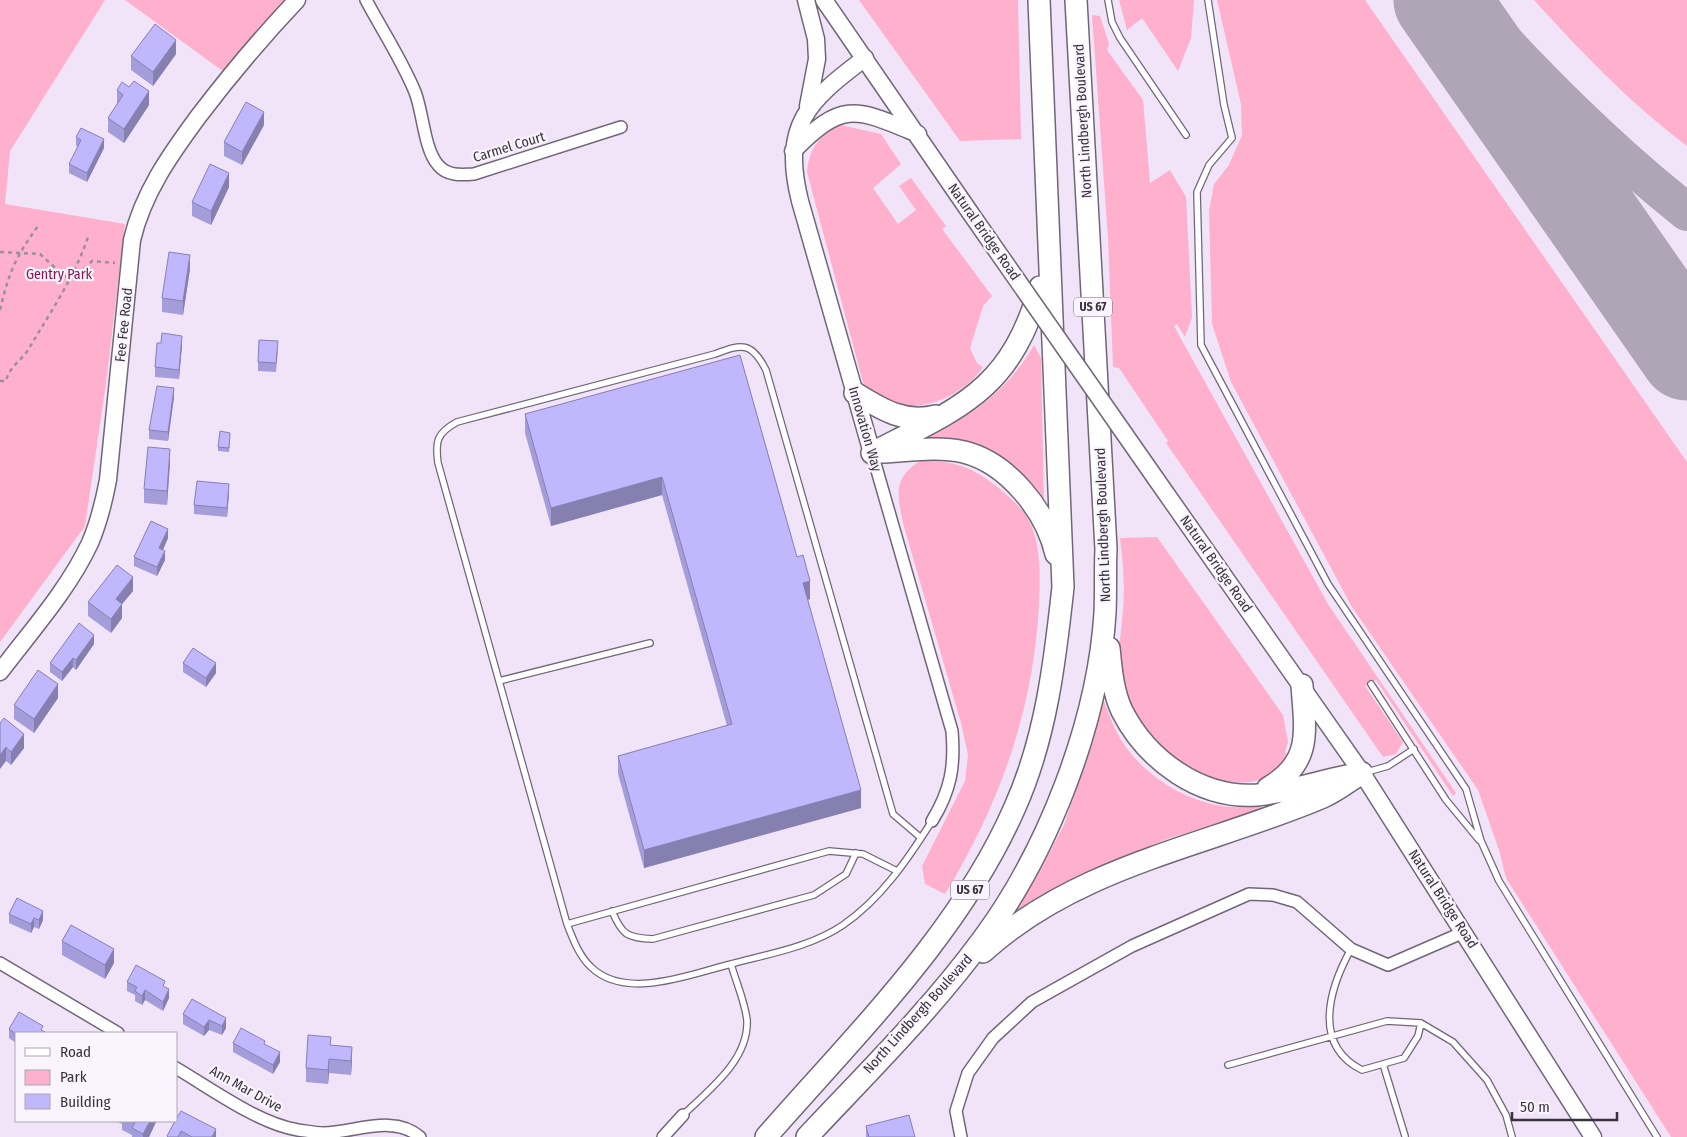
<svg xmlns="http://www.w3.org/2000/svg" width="1687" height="1137" font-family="'Fira Sans Condensed',sans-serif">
  <rect width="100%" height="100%" fill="#f1e4f9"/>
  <path fill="#feb0cc" d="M0 0H105L10 151 5 204 125 224 106 383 85 526 0 642Z
    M125 0H286L246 44 224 72Z
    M859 0H1018L1021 139 960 141Z
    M1119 0H1194L1191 38 1178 71 1142 18 1127 30Z
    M1217 0H1365L1687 462V1137H1671L1506 878 1499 850 1478 790 1352 607 1231 382 1212 324 1209 211 1214 184 1229 165 1242 135 1241 104Z
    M1534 0H1687V146C1629 102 1583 54 1534 0Z
    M1092 15 1100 16 1109 44 1107 50 1143 100 1150 183 1170 170 1186 197 1192 317 1185 337 1177 324 1174 326 1328 604 1456 793 1453 796 1376 680 1365 686 1403 742 1396 754 1383 757 1166 443 1168 441 1119 368 1113 367 1108 238Z
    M840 125 881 134 901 164 873 188 898 224 916 210 899 186 911 178 946 226 942 229 992 296 983 306 970 348 977 363 983 367C965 394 925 412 892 405 882 403 872 393 864 386L807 172C809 149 819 135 840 125Z
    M1034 345 1041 358 1044 503C1004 458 982 432 917 439 929 428 941 429 955 422 987 405 1017 376 1034 345Z
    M920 461C954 460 973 467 1000 489 1009 497 1022 508 1028 519 1042 545 1040 577 1039 605 1033 712 1000 803 945 894L925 884 922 866 965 781 968 755 961 723 904 527C898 498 891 479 920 461Z
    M1157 537 1283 715 1288 742 1285 752 1289 758C1264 784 1249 786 1214 779 1190 774 1169 759 1154 741 1142 725 1126 706 1121 686 1116 661 1121 635 1123 610 1125 587 1123 562 1120 538Z
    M1104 701C1109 715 1115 731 1123 743 1151 785 1210 816 1260 805L1263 810 1167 839 1101 866 1008 920 1036 878 1064 825 1087 757 1097 712Z"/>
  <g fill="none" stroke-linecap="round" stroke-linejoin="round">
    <path stroke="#afa5b6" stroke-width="38" d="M1466 0C1535 76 1606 148 1687 212"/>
    <path stroke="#afa5b6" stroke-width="95" d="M1441 0 1687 353"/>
    <defs>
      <path id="lane" d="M1108 0 1112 22 1120 38 1186 135
        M1208 0 1224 105 1232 138 1209 165 1197 192 1201 345 1328 584 1466 789 1481 841 1499 881 1657 1137
        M499 681 650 643
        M1371 684 1446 800 1479 840
        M1367 772 1388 766 1414 749
        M612 911C622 935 627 938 653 939L814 895 846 874 856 853
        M567 924 829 851 863 854 897 871
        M1351 949C1329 989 1312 1045 1362 1070L1404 1058 1418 1036 1421 1023
        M731 964C691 974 626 1001 591 967 579 956 573 939 567 924L438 463C435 441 437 433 457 422L715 354C742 344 751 341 766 370L893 814 921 838
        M1383 1064 1405 1136
        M1228 1065 1387 1021 1421 1023 1453 1042 1487 1080 1506 1115 1512 1137
        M683 1115C709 1090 749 1060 747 1020 745 1002 736 982 731 964 768 954 811 947 843 925 881 899 908 859 932 821"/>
      <path id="street" d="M366 0C382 30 402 60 415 92 423 112 424 149 438 165 447 176 461 175 474 174L621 127
        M872 453 952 731C955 766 951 790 932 821
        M0 963 118 1033
        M176 1068C210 1088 259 1124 298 1130 306 1131 316 1133 324 1133 355 1132 394 1114 420 1137
        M663 1137 683 1115
        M961 1137 956 1111 968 1073 993 1038 1032 1002 1132 946 1249 894 1273 895 1297 902 1351 949 1388 965 1464 932"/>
      <path id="secondary" d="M806 0 816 39 817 59 808 106
        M824 0 969 211
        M865 58C808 101 781 125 800 201L872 453
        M793 151C843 100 855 108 918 134
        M1156 479 1362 773 1593 1137
        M0 672C31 631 68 590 90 543 99 522 104 501 108 480L132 240C143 193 170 155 198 117 229 76 262 37 297 0"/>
      <path id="highway" d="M855 393C881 409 904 424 936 416
        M880 452C907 451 937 446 964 452 1008 463 1046 511 1056 554
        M872 453C961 407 1010 391 1040 287
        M1109 648C1111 669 1113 692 1122 711 1147 760 1200 799 1257 795 1287 792 1318 782 1347 776
        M1268 788C1313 762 1305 731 1302 685
        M983 952C1078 865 1208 846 1323 797 1337 791 1349 781 1362 773
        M766 1137C854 1036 961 932 1015 807 1046 738 1055 661 1063 587L1039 0
        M807 1137C867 1073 931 1010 983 939 1048 851 1098 723 1105 613 1106 592 1105 570 1106 549L1076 0"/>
    </defs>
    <use href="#lane" stroke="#716678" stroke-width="8"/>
    <use href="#street" stroke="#716678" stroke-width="14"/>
    <use href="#secondary" stroke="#716678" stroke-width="19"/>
    <use href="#highway" stroke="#716678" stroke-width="24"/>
    <path stroke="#99909f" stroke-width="2.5" stroke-dasharray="4 4" stroke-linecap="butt" d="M0 252 40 254 64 276 75 277 92 261 115 263
      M0 310C9 272 15 258 38 226
      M0 381H6C9 367 21 361 28 350 50 313 76 275 89 234"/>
    <use href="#lane" stroke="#fff" stroke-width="5.5"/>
    <use href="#street" stroke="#fff" stroke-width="11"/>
    <use href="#secondary" stroke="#fff" stroke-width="16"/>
    <use href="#highway" stroke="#fff" stroke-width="21"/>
    <defs>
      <path id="secondary-bridge" d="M969 211 1156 479"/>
    </defs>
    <use href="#secondary-bridge" stroke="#716678" stroke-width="19" stroke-linecap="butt"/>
    <use href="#secondary-bridge" stroke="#fff" stroke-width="16"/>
  </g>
  <path fill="#a59dda" d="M176 54 153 86 131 70V56Z
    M117 90 149 105 124 143 108 132V118L117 104Z
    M264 125 242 165 224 156V142Z
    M76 137 104 148 87 182 69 173V164L78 147 76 146Z
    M229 187 211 225 192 216V202Z
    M190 269 183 315 162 312V298Z
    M161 343 182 345 179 379 155 377V367Z
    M278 350 276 372 258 371V362Z
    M740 355 797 557 810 599 808 600 861 808 644 868 618 774V756L727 726 662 495 551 526 525 433V414Z
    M174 397 168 441 149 439V430Z
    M230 437 229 452 218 451V447Z
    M170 463 167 505 144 503V489Z
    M229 493 227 517 194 514V505Z
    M168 538 163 550 165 560 157 576 134 566V557Z
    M133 591 122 604V618L111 633 88 616V602Z
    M94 644 76 670 73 667 62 681 50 672V663Z
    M183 663 216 673 206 687 183 672Z
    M58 698 34 733 14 719V705Z
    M0 723 24 748 11 765 6 761Z
    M17 898 43 920 39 929 34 927 31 933 9 923V914Z
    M62 941 114 963 105 979 62 955Z
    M127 982 165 987 169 998 163 1011 145 1000 142 1005 135 1001V995L127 991Z
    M192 999 226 1028 222 1035 209 1030 204 1036 183 1024V1014Z
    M9 1029 43 1031 16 1033V1043L9 1038Z
    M233 1043 265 1045 280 1062 273 1074 233 1052Z
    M331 1045 352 1061 351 1075 329 1073 328 1084 306 1082V1068Z
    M116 1121H156V1122L149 1137H132V1135L122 1130V1124Z
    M175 1121 216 1137H167Z
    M866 1126 915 1137H866Z"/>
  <path fill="#8680b1" d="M176 40V54L153 86V72Z
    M149 91V105L124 143V129Z
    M264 112V125L242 165V152Z
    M104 139V148L87 182V173Z
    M229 173V187L211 225V211Z
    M190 255V269L183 315V301Z
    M182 336V345L179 379V370Z
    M174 388V397L168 441V432Z
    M170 449V463L167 505V491Z
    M662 477V495L551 526V508Z
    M229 484V493L227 517V508Z
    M168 529V538L159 558V548Z
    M165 551V560L157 576V567Z
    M133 577V591L122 604V618L111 633V619L116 599Z
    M810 581V599L803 601V583Z
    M94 635V644L76 670V660Z
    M73 658V667L62 681V672Z
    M216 663V673L206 687V678Z
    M58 684V698L34 733V719Z
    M24 734V748L11 765V752Z
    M6 747V761L0 769V755Z
    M861 790V808L644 868V850Z
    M43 911V920L39 929V920Z
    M34 918V927L31 933V924Z
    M114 949V963L105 979V965Z
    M169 989V998L163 1011V1002Z
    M145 990V1000L142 1005V996Z
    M226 1018V1028L222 1035V1026Z
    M209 1020V1030L204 1036V1027Z
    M352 1047V1061L351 1075V1061Z
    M280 1052V1062L273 1074V1065Z
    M329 1059V1073L328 1084V1070Z
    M150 1121H156V1122L149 1137H143V1134Z
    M216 1129V1137H212Z"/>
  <path fill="#c0b7fd" stroke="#8680b1" d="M155 24 176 40 153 72 131 56Z
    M134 81 149 91 124 129 108 118 123 95 117 90 122 82 129 87Z
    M246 102 264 112 242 152 224 142Z
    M81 128 104 139 87 173 69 164 81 140 76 137Z
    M210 164 229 173 211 211 192 202Z
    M169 252 190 255 183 301 162 298Z
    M162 333 182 336 179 370 155 367 157 343H161Z
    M259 340 278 341 276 363 258 362Z
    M740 355 797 557 803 555 810 581 803 583 861 790 644 850 618 756 732 724 662 477 551 508 525 414Z
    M157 386 174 388 168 432 149 430Z
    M220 431 230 433 229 448 218 447Z
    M148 447 170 449 167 491 144 489Z
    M197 481 229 484 227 508 194 505Z
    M151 521 168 529 159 548 165 551 157 567 134 557Z
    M117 565 133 577 116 599 122 604 111 619 88 602Z
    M79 623 94 635 76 660 73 658 62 672 50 663Z
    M193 648 216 663 206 678 183 663Z
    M38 670 58 684 34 719 14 705Z
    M4 718 24 734 11 752 6 747 0 755V723Z
    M17 898 43 911 39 920 34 918 31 924 9 914Z
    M71 925 114 949 105 965 62 941Z
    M136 965 165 981 163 986 169 989 163 1002 145 990 142 996 135 991 137 987 127 982Z
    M192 999 226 1018 222 1026 209 1020 204 1027 183 1014Z
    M19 1012 43 1026 41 1030 47 1033 16 1034 9 1029Z
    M241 1028 265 1041 264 1044 280 1052 273 1065 233 1043Z
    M308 1035 331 1037 330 1045 352 1047 351 1061 329 1059 328 1070 306 1068Z
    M181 1111 216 1129 212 1137H192L181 1131 178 1137H168L167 1136 175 1121H176V1119Z
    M909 1115 915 1137H869L866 1126Z
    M131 1121H150L143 1134 132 1128 135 1123Z"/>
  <g text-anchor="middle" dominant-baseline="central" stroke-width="4.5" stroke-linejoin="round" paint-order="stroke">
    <g fill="#f9f4fd" stroke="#716c75" stroke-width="1">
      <rect x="1074" y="297.5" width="38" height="19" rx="4"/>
      <rect x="951" y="880.5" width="38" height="19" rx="4"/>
    </g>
    <g font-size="12" font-weight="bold" fill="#37323b">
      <text x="1093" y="307">US 67</text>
      <text x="970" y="890">US 67</text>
    </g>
    <g font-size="14" fill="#37323b" stroke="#f9f4fd">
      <text transform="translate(1083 121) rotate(-93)">North Lindbergh Boulevard</text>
      <text transform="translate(509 147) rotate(-17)">Carmel Court</text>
      <text transform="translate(984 232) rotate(55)">Natural Bridge Road</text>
      <text transform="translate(124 325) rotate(-84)">Fee Fee Road</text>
      <text transform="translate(865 429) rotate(74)">Innovation Way</text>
      <text transform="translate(1103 525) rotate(-92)">North Lindbergh Boulevard</text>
      <text transform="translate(1216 564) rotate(55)">Natural Bridge Road</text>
      <text transform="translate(1443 899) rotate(57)">Natural Bridge Road</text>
      <text transform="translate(918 1014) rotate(-48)">North Lindbergh Boulevard</text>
      <text transform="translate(246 1089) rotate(29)">Ann Mar Drive</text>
    </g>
    <g font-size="14" fill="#87154e" stroke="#f9f4fd">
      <text x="59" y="274">Gentry Park</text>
    </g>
  </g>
  <rect x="15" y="1032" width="162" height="90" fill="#f9f4fd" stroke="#aba6af"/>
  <rect x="25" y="1048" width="25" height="8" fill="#ffffff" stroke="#aba6af"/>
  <text x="60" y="1057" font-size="15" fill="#37323b">Road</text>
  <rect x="25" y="1070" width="25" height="15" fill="#feb0cc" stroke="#aba6af"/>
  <text x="60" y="1082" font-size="15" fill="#37323b">Park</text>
  <rect x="25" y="1094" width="25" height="15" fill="#c0b7fd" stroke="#aba6af"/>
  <text x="60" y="1107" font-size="15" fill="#37323b">Building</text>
  <path d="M1512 1112v8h105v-8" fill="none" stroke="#37323b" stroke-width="2.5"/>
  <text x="1520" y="1112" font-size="15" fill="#37323b" stroke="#f9f4fd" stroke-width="4" paint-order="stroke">50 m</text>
</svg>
